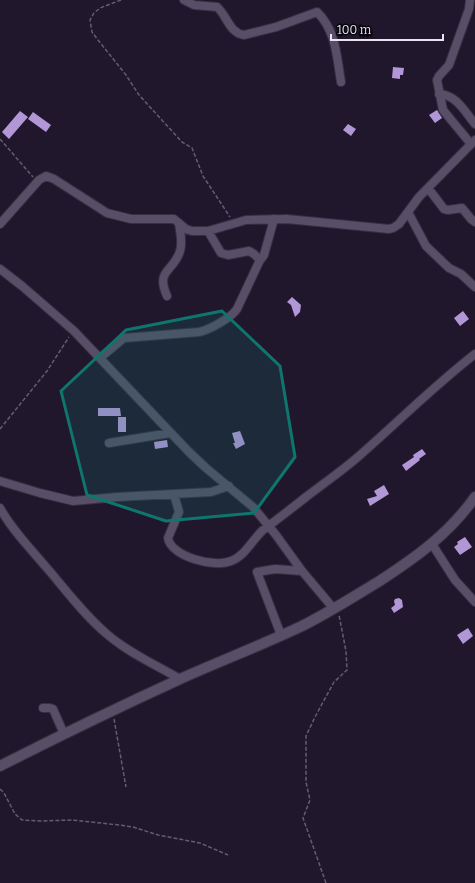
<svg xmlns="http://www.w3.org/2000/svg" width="475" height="883" font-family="Bitter,serif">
  <rect width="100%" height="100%" fill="#21172d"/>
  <path fill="#b297d7" d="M393 67 404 68 403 75H400V79L392 78Z
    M437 110 442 118 435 123 429 115Z
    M20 111 28 117 9 139 2 132Z
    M33 112 51 125 46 132 28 119Z
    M348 124 356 129 351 136 343 130Z
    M292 297 301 305 300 312 295 317 291 305 287 302Z
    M463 311 469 319 460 326 454 318Z
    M98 408H120L121 416H98Z
    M118 417H126V432H118Z
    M240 431 245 444 236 449 233 443H235L232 433Z
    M167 440 168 447 155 449 154 442Z
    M422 449 426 454 419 459 420 460 406 471 402 465 414 457 413 455Z
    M384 485 389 494 370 506 367 499 377 496 374 491Z
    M465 537 472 547 460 555 454 547 458 544 457 542Z
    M399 598 402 600 403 607 394 613 391 608 395 605 394 601 395 599Z
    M468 628 473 636 463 644 457 635Z"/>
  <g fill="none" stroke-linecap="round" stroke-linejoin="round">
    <defs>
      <path id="minor" d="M184 0 194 5 217 7C227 15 229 33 244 35L276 27 317 12C336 30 337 58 341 82
        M470 0 469 9 449 65 439 76 437 80 443 110 471 144
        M439 94C457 95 465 112 475 124
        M428 188 444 209 448 210 462 208 471 219 475 222
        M408 212 426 246 449 268 461 274 475 287
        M0 224 39 180 46 176 54 179 107 213 131 219H174L186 229 192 231H208L246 220 287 219 389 229 393 228 399 224 419 197 475 140
        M208 231 221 253 228 255 249 251 254 254 259 259H261L264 255 274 219
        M0 269 22 286 74 331 189 452 206 468 253 507 276 535 302 571 334 609
        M167 296C155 269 174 272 180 251 183 242 180 232 179 223
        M100 358 124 338 199 332C209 330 231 318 237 309L260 260
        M109 443 170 433
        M0 481 40 493 73 501 117 497 211 492 229 486
        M174 494 179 512 168 538C171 557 215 568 231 561 245 556 252 540 263 530 278 519 292 508 306 497 324 483 342 471 359 456 398 422 434 386 475 354
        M0 508C12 530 30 548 46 567 66 590 84 615 108 635 129 653 156 665 180 679
        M432 544 455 580 475 602
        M281 635 257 572 275 569 302 571
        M43 708H50L53 709 64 734"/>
      <path id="tertiary" d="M0 766C59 736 119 707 180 679 220 661 262 645 302 626 328 613 353 597 378 582 415 558 449 534 475 497"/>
    </defs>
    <use href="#minor" stroke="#373040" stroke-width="10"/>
    <use href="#tertiary" stroke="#373040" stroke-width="12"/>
    <path stroke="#645c6f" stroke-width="1.5" stroke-dasharray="4 2" stroke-linecap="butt" d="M121 0 100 8 94 13 90 20 92 32 98 40 126 75 139 95 182 142 192 148 203 176 230 217
      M0 139 33 177
      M0 429 47 371 69 337
      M114 719 126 787
      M0 789 4 793 15 814 22 820 40 821 72 820 119 825 133 827 158 835 200 843 228 855
      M326 883 303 818 310 800 306 782V736L315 717 334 682 347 670 346 651 339 615"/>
    <use href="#minor" stroke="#584e67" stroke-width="8"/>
    <use href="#tertiary" stroke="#584e67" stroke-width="10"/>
  </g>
  <path fill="#0f766e" fill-opacity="0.2" stroke="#0f766e" stroke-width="3" stroke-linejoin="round" d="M222 311 280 366 295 457 254 513 166 521 87 495 61 391 126 330Z"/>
  <path d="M331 34v6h112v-6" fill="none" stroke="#e9e3f2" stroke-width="2"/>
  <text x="337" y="34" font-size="12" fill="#e9e3f2" stroke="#08050e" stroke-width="3" paint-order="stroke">100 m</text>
</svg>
